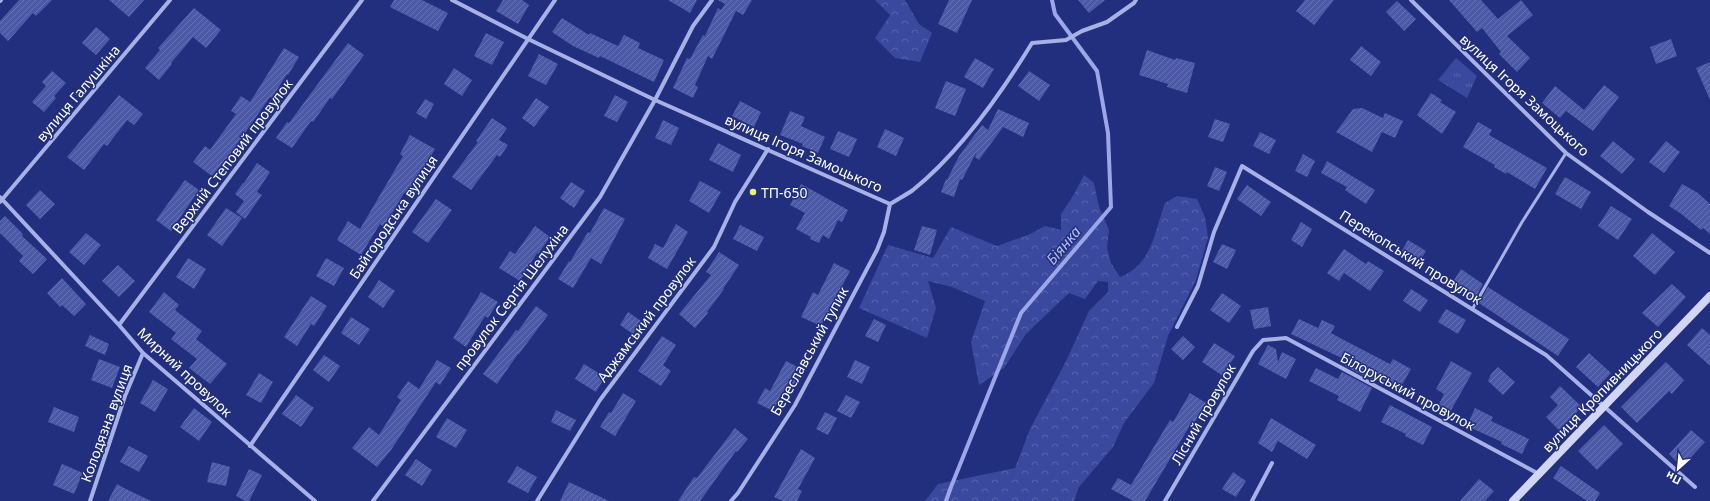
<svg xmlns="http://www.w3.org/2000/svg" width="1710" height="501" font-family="'Noto Sans',sans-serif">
  <defs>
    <pattern id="forest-crowns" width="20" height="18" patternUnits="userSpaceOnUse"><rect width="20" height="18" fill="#3a489d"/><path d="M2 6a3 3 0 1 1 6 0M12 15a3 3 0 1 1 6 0" fill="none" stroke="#5863ac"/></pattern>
    <pattern id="park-tufts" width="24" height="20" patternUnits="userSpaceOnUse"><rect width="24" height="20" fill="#3a489d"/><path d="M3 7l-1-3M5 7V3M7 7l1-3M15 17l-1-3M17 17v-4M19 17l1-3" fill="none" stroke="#5863ac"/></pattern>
    <pattern id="building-hatch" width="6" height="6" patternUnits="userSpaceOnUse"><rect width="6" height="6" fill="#4b59a7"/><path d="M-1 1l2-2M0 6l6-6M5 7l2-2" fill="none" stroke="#6672b4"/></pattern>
  </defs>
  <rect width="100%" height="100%" fill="#222f7e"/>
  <path fill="url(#forest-crowns)" d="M875 0H905L919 24 932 33 920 62 895 58 875 38 890 15Z
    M1084 175 1094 183 1099 207 1109 230 1107 248 1111 263 1120 277C1153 264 1154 232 1165 203L1177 196 1197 199 1205 217 1208 237 1196 280 1168 336 1154 383 1124 423 1113 447 1079 487 1074 501H925L938 484 1015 468 1030 429 1066 361 1089 311 1108 292V282L1098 281 1085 299 1069 293 1026 334 1004 368 979 385 971 342 985 301 952 287 928 281 936 308 927 338 859 308 888 245 933 258 951 227 997 246 1028 235 1045 226 1061 230V214L1073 196Z"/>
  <path fill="url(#park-tufts)" d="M1456 58 1477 76 1467 98 1438 80Z"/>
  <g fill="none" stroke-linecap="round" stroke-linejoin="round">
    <path stroke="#9ba7e7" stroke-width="4" d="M946 501 951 487 1021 313 1111 207 1108 133 1097 71 1055 14 1052 0"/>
  </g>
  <path fill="url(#building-hatch)" d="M19 0H52L36 16 33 13 8 41 0 33V21Z
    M109 0H144L129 17Z
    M394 0H422L448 13 438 31 390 7Z
    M503 0H522L529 5 518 24 496 11Z
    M668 0H697L690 13Z
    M718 0H752L743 15 736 11 712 59 708 56 695 85 698 87 693 98 673 88 687 58 690 59 703 35 705 36 718 8 721 10 725 4Z
    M949 0H972L957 33 938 24Z
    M1078 0H1105L1089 13Z
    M1305 0H1334L1314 25 1296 11Z
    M1449 0H1481L1498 19 1521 0 1533 15 1507 36 1530 58 1517 72 1499 54 1501 52 1482 28 1477 32Z
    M1397 1 1416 19 1404 31 1386 12Z
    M194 8 221 30 206 48 193 37 171 63 172 64 159 80 145 68 160 50 158 48Z
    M562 18 589 35 590 33 618 46 624 35 640 43 638 48 664 60 654 82 600 56 599 58 573 46 552 32Z
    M96 27 110 39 96 55 82 43Z
    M486 33 504 42 492 65 474 56Z
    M1671 39 1677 56 1656 64 1650 47Z
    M348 43 364 55 332 99 330 98 313 122 311 121 292 148 276 138 287 122 289 123Z
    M1361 46 1381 62 1371 76 1350 60Z
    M284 48 299 57 288 75 287 74 272 98 270 97 231 153 212 176 193 162 205 146 210 150 236 114 231 111 241 96 250 102Z
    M1147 50 1175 60 1176 58 1195 63 1187 93 1167 87 1168 84 1139 75Z
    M539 54 558 64 546 85 528 76Z
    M975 58 994 69 983 88 964 77Z
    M1710 62V100L1696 68Z
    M454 68 472 80 462 96 444 84Z
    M52 71 66 83 54 96 56 98 44 112 32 102 46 86 42 82Z
    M1029 71 1050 85 1039 101 1018 86Z
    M946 81 966 89 955 116 935 108Z
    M1604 85 1619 97 1593 131 1566 111 1560 118 1542 103 1555 86 1584 110Z
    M1431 93 1442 100 1440 102 1456 112 1442 134 1417 115Z
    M119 95 143 114 134 125 127 120 107 146 104 144 84 170 67 157Z
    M615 95 628 102 617 122 604 116Z
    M536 98 549 107 534 127 522 118Z
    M425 99 434 104 426 119 416 113Z
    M740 101 761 112 754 127 732 116Z
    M1362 108 1383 118 1385 113 1403 121 1395 138 1382 132 1372 152 1336 132 1353 109Z
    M998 109 1029 123 1023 137 1003 127 979 160 975 157 977 151 962 180 960 179 954 197 941 192 946 179 947 180 959 156 982 125 988 130Z
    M790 111 805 117 801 126 825 137 818 153 802 146 803 144 780 135Z
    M492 118 507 128 499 140 508 145 500 157 497 155 471 190 452 177 478 142 476 141Z
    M1215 119 1230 124 1223 142 1208 137Z
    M663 120 679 128 671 145 655 138Z
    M1478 122 1492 130 1489 135 1547 168 1535 189 1507 172 1506 174 1494 167 1495 165 1463 147Z
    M885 129 904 138 896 156 877 147Z
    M838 131 857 139 849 157 830 149Z
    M1260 132 1276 140 1269 154 1253 146Z
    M410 135 435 149 424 168 423 167 406 194 404 193 384 227 380 224 361 255 337 240 348 221 360 229 403 156 400 154Z
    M1613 141 1635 159 1622 174 1600 156Z
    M1666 141 1680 152 1664 173 1649 162Z
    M718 143 741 155 733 172 709 160Z
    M1303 154 1315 161 1307 177 1295 171Z
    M1327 161 1375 190 1366 204 1345 190 1347 187 1321 173Z
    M257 163 270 172 257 192 262 195 245 219 236 212 244 201 235 194 243 183H244Z
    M1215 167 1227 172 1219 191 1207 186Z
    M1565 177 1591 192 1581 209 1555 194Z
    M185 180 199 190 171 231 156 220Z
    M700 181 721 192 709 213 689 201Z
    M571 182 585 191 574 208 560 198Z
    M801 184 848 210 842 222 838 220 829 239 823 235 819 243 810 239 811 237 796 229 805 213 790 205Z
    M1682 184 1698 193 1710 204V234L1703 228 1701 230 1680 213 1669 206Z
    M1247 185 1271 202 1261 216 1237 199Z
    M40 190 55 204 40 219 26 205Z
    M436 199 452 210 428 243 412 232Z
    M1611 206 1632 219 1618 240 1598 226Z
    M226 208 242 218 222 246 207 235Z
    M604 208 625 219 601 264 591 258 573 288 558 279 569 261 570 262 588 232 590 233Z
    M5 216 23 234 22 236 47 259 33 274 19 261 23 256 0 233V221Z
    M1301 222 1312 229 1302 247 1291 240Z
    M676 224 688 232 667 269 648 258 655 244 663 248Z
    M740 225 764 237 757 251 733 239Z
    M535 226 550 237 538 254 537 253 520 281 499 268 510 251 515 254Z
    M922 226 937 230 930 255 914 250Z
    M86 233 101 245 84 265 69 252Z
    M1652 233 1675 252 1655 275 1633 256Z
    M1408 240 1426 251 1418 264 1400 254Z
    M1222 244 1236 250 1227 269 1213 262Z
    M1344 249 1366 264 1368 261 1384 271 1370 291 1344 273 1339 281 1327 273Z
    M719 252 739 265 723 289H724L707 312 708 313 695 328 679 314 711 275 706 272Z
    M188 258 206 269 194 289 176 277Z
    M326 258 344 268 334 286 316 276Z
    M834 263 850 271 821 326 801 317 813 292 818 295Z
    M118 265 135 281 119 297 102 281Z
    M1461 269 1483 284 1474 300 1451 285Z
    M62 278 86 304 74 316 62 305 60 307 47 293Z
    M379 280 395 291 383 308 368 297Z
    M1672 284 1686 297 1658 327 1642 313Z
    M1488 287 1569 339 1558 356 1479 303Z
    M1411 289 1428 300 1420 312 1403 301Z
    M164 292 179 305 175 310 202 331 196 339 227 364 210 384 189 368 197 359 171 339 176 333 149 312Z
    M481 292 498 302 488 318 485 316 466 347 453 338Z
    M1222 293 1241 306 1229 323 1210 310Z
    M311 296 327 306 314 326 311 324 297 346 284 337Z
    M536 306 548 315 519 354H518L497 384 483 374 516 330 518 331Z
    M1268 307 1271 326 1254 329 1250 310Z
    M1446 309 1466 320 1458 334 1438 322Z
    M628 312 641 321 633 334 620 325Z
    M351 317 370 329 359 345 341 333Z
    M874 319 886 325 878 342 865 336Z
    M1299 319 1318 328 1322 320 1335 326 1331 333 1342 339 1390 364 1393 359 1411 369 1399 390 1378 377 1375 382 1345 366 1348 361 1291 334Z
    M1702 328 1710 335V366L1687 345Z
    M90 335 109 344 105 355 85 346Z
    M662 336 676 345 663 365 671 371 661 386 638 371Z
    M1183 336 1195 347 1183 360 1171 349Z
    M1214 343 1235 356 1223 376 1202 362Z
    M1268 345 1276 349 1278 362 1282 352 1296 359 1286 379 1258 364Z
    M1589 353 1611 373 1598 387 1576 367Z
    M324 355 340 366 329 382 313 370Z
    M99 359 120 367 112 388 91 380Z
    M437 360 451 368 440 385 436 382 391 450 377 467 352 448 369 427 379 435 401 400 397 397 408 381 419 389Z
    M855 360 870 367 862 384 847 377Z
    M786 361 804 370 795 387 788 383 773 411 757 403 765 388 770 391Z
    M1451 361 1472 373 1449 414 1437 408 1444 394 1436 389Z
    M1666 362 1684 380 1672 394 1669 391 1637 423 1621 407Z
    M584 364 605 377 596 392 575 379Z
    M1498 367 1515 382 1503 395 1488 381 1491 374Z
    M1316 368 1338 379 1342 372 1372 388 1360 412 1337 400 1339 396 1309 381Z
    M259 373 273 382 261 403 246 395Z
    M153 380 168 389 155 412 140 403Z
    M1560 386 1582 407 1559 430 1546 417 1558 405 1550 397Z
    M623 393 636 401 615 436 600 427 609 412 611 413Z
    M1190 393 1206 403 1194 423 1192 422 1145 501H1133L1111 489 1118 478 1131 485 1170 420 1173 422Z
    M296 395 314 408 301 427 282 414Z
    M846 395 860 402 851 418 837 411Z
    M1390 405 1432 427 1423 445 1405 436 1406 434 1381 422Z
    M54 407 79 417 74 432 48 422Z
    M194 408 212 422 199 441 180 427Z
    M1475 408 1493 417 1491 421 1529 439 1522 454 1501 444 1502 442 1467 426Z
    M556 410 576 420 570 431 551 422Z
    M825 412 837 418 828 435 816 429Z
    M447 418 467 430 456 448 436 437Z
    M1271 418 1316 445 1307 459 1278 441 1272 452 1258 443Z
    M1604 425 1623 444 1597 470 1578 451Z
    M735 428 748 439 737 452 736 451 700 501H678L694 477 697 478Z
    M1691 430 1705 442 1682 467 1669 454Z
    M129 446 148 456 139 472 120 462Z
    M801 449 815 458 798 489 802 491 797 501H783L774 497Z
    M416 459 432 470 422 486 405 475Z
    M212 462 230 467 226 486 207 482Z
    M62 464 83 473 74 494 53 485Z
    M517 466 537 477 528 493 507 482Z
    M1561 466 1600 493 1595 501H1587L1553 478Z
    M249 469 262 475 249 501H245L236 496Z
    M1233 472 1246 481 1236 497 1222 489Z
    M1479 479 1494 491 1485 501H1460Z
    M569 482 609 501H560Z
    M117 484 124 488 151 501H108Z"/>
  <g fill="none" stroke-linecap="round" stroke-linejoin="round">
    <path stroke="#a7b1e6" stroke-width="3" d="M1473 308 1522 222 1566 153"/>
    <path stroke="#a7b1e6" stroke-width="4" d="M452 0 528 39 655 100 890 204C898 199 906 195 913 190 959 153 1002 92 1032 43L1066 40 1082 31 1107 22 1134 3 1136 0
      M1411 0 1566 153 1648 212 1710 253
      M0 1 1 0
      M0 197 119 325 143 353 315 501
      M0 202 170 0
      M119 325 362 0
      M1177 327 1198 286 1214 232 1242 166 1546 355 1695 487
      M250 446 555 0
      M90 501 125 396 143 353
      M373 501 600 197 655 100 693 26 712 0
      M537 501 600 400 714 247 735 202 768 149
      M731 501 738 493 795 405 877 250 884 232 890 204
      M1165 501 1253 351 1263 340 1286 338 1539 474
      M1252 501 1272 463"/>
    <path stroke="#d1d6f5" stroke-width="8" d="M1513 501 1710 296"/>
  </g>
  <circle fill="#f0f26a" stroke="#222f7e" stroke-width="1.5" cx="753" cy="192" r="4"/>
  <g text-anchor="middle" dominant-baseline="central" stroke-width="3" stroke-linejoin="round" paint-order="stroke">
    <g font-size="14" fill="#fff" stroke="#222f7e">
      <text transform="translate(78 93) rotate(-50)">вулиця Галушкіна</text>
      <text transform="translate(1525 95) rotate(43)">вулиця Ігоря Замоцького</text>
      <text transform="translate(804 153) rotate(24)">вулиця Ігоря Замоцького</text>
      <text transform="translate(232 156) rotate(-53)">Верхній Степовий провулок</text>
      <text transform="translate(393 217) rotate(-56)">Байгородська вулиця</text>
      <text transform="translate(1411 257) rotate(32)">Перекопський провулок</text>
      <text transform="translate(511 297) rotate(-53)">провулок Сергія Шелухіна</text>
      <text transform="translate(646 319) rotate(-53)">Аджамський провулок</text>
      <text transform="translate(809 351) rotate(-61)">Береславський тупик</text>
      <text transform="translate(185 372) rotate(43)">Мирний провулок</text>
      <text transform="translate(1602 390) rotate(-46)">вулиця Кропивницького</text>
      <text transform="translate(1408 391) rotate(28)">Білоруський провулок</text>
      <text transform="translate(1203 414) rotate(-60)">Лісний провулок</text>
      <text transform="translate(106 423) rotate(-70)">Колодязна вулиця</text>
    </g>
    <g font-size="14" fill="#fff" stroke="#222f7e" text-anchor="start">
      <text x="761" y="192">ТП-650</text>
    </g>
    <g font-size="15" font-style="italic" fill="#b2bcee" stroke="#222f7e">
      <text transform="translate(1063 245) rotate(-50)">Біянка</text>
    </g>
  </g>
  <g transform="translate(1678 469) rotate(207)" stroke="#222f7e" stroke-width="3" paint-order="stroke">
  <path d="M0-3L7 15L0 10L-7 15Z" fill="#ffffff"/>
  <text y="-6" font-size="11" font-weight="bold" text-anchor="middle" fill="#ffffff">Пн</text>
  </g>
</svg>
